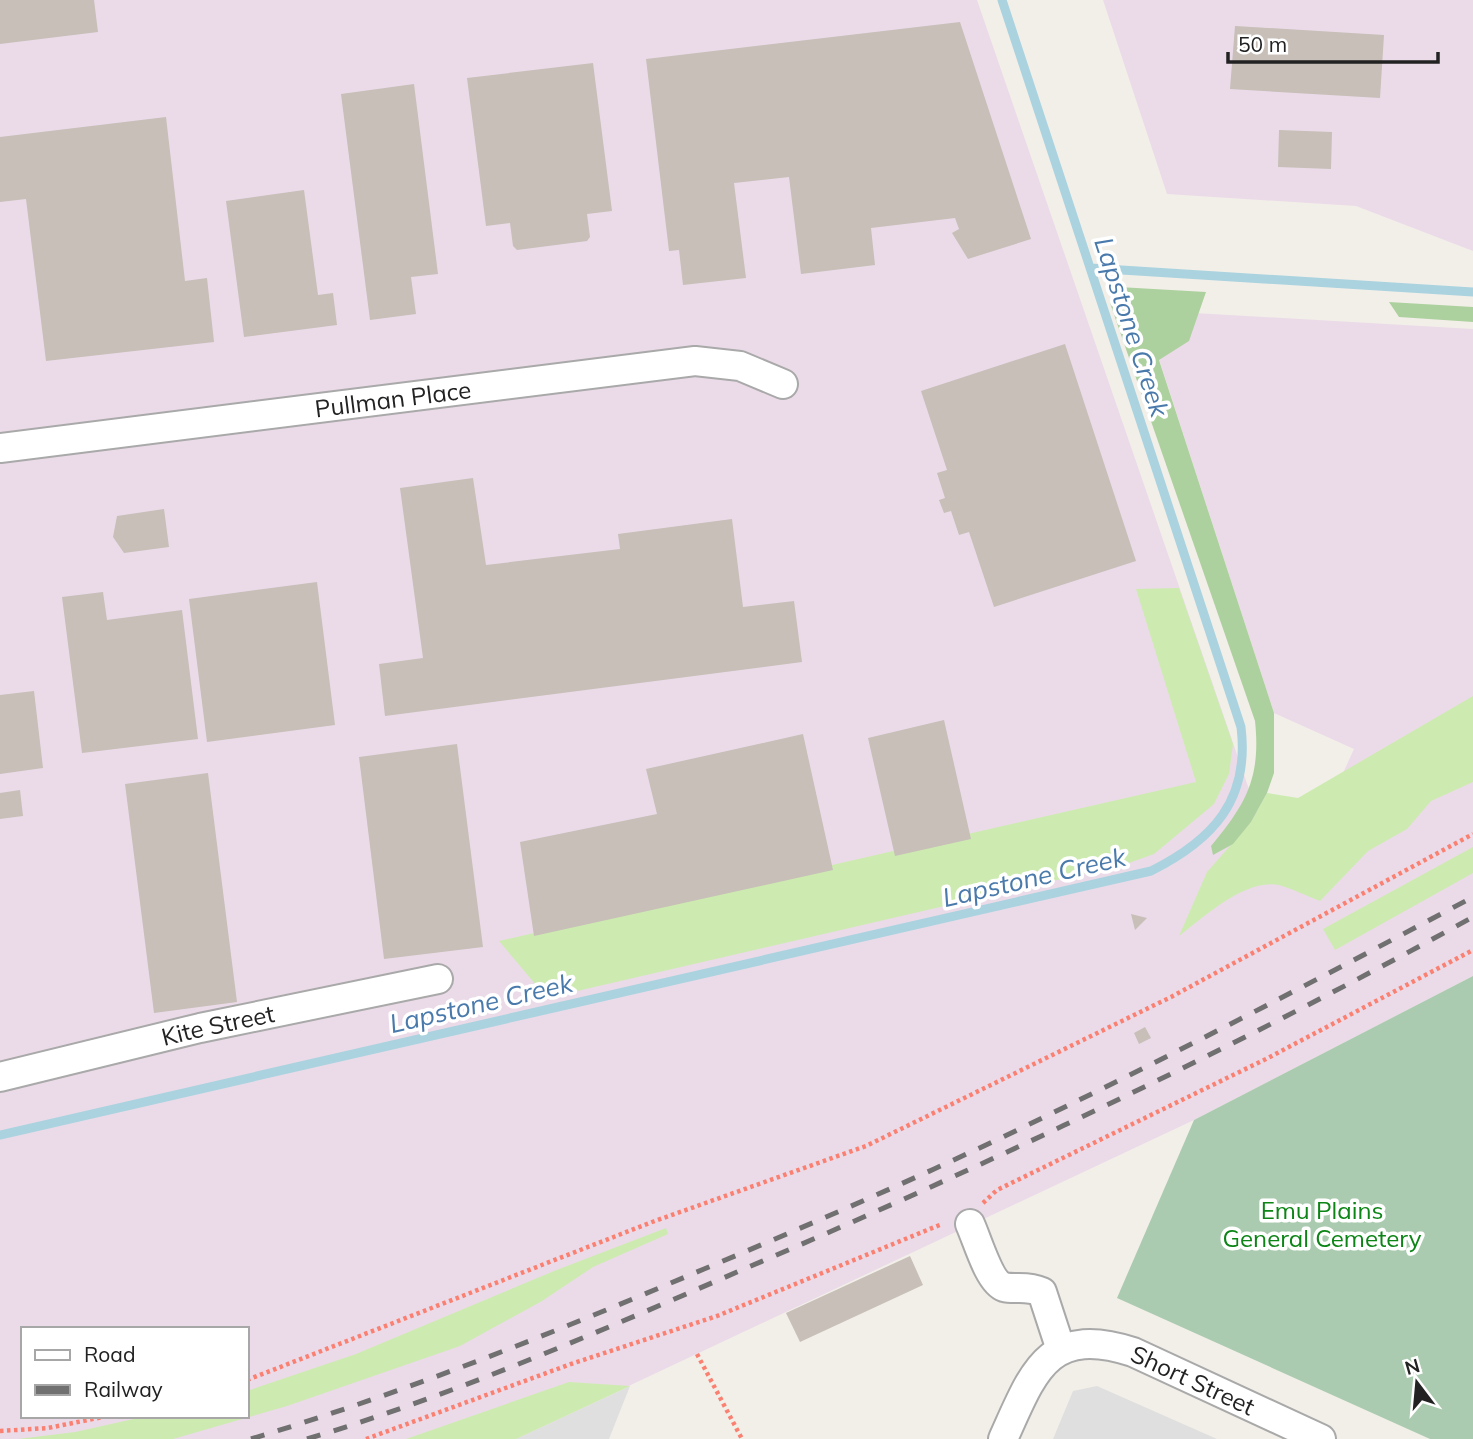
<svg xmlns="http://www.w3.org/2000/svg" width="1473" height="1439" font-family="Mulish,sans-serif">
  <rect width="100%" height="100%" fill="#f2efe9"/>
  <path fill="#e0dfdf" d="M630 1386 609 1439H516Z
    M1097 1386 1217 1439H1053L1073 1391Z"/>
  <path fill="#ebdbe8" fill-rule="evenodd" d="M0 0H977L1272 856 1309 847 1354 749 1274 713 1143 310 1473 329V976L1194 1120 516 1439H0ZM23 1329H247V1416H23Z
    M1103 0H1473V251L1356 206 1167 194Z"/>
  <path fill="#cdebb0" d="M1179 588 1233 744 1229 774 1214 804 1154 854 1126 864 547 998 499 941 1196 782 1136 589Z
    M1473 696V782L1431 801 1407 829 1368 851 1320 901C1307 896 1293 889 1279 885 1245 878 1204 917 1179 936L1207 872 1251 822 1267 793 1298 798Z
    M1473 847V873L1335 950 1323 929Z
    M666 1228 668 1234 593 1267 542 1301 460 1346 287 1406 173 1439H18L75 1432 147 1416H247V1391L356 1354 554 1271Z
    M569 1382 630 1386 516 1439H406Z"/>
  <path fill="#add19e" d="M1119 287 1206 292 1189 341 1159 360 1274 713V773L1267 793 1251 822 1233 844 1213 855 1211 846C1246 804 1261 778 1255 721L1110 303Z
    M1389 302 1473 307V322L1399 317Z"/>
  <path fill="#aacbaf" d="M1473 976V1439H1430L1117 1298 1194 1120Z"/>
  <g fill="none" stroke-linecap="round" stroke-linejoin="round">
    <path stroke="#aad3df" stroke-width="9" d="M1090 268 1473 292
      M0 1135 1151 871C1213 840 1250 800 1241 727L1002 0"/>
  </g>
  <path fill="#c7bfb8" d="M0 0H94L98 32 0 44Z
    M960 22 1031 239 968 259 952 233 959 229 955 218 871 228 875 265 801 274 789 177 734 183 746 278 683 285 679 250 669 251 646 59Z
    M1235 26 1384 35 1380 98 1230 89Z
    M593 63 612 211 587 214 590 237 587 241 517 250 513 246 510 223 486 226 467 78Z
    M414 84 438 274 411 277 416 314 370 320 341 94Z
    M166 117 185 281 207 278 214 342 46 361 26 199 0 202V137Z
    M1279 130 1332 132 1331 169 1278 167Z
    M304 190 318 295 333 293 337 325 244 337 226 201Z
    M1065 344 1136 561 994 607 969 532 959 535 951 511 944 513 939 500 945 498 937 473 947 470 921 391Z
    M473 478 486 565 620 549 618 534 732 519 743 607 794 601 802 662 385 716 379 664 423 658 400 488Z
    M164 509 169 547 124 553 113 537 117 516Z
    M317 582 335 725 207 742 189 599Z
    M103 592 107 620 182 610 198 739 82 753 62 597Z
    M34 691 43 768 0 774V695Z
    M944 720 971 839 895 856 868 738Z
    M803 734 833 870 534 936 520 842 657 814 646 769Z
    M457 744 483 947 384 959 359 757Z
    M208 773 237 1002 154 1013 125 784Z
    M20 790 23 816 0 819V793Z
    M1131 914 1147 918 1135 930Z
    M1145 1027 1151 1038 1139 1044 1134 1033Z
    M910 1256 923 1285 800 1342 786 1313Z"/>
  <g fill="none" stroke-linecap="round" stroke-linejoin="round">
    <defs>
      <g id="minor">
        <path id="s1" d="M0 448 695 361 740 366 783 384"/>
        <path id="s2" d="M0 1077 200 1028 438 979"/>
        <path d="M970 1224C977 1239 989 1282 1004 1287 1015 1290 1026 1285 1042 1292L1061 1350"/>
        <path id="s3" d="M1003 1439C1033 1373 1047 1324 1133 1352L1321 1439"/>
      </g>
    </defs>
    <use href="#minor" stroke="#a9a9a9" stroke-width="32"/>
    <path stroke="#fa8072" stroke-width="4.5" stroke-dasharray="3.5 3.5" stroke-linecap="butt" d="M983 1203 997 1190 1266 1059 1473 950
      M697 1354 742 1439
      M247 1380 652 1222 866 1146 1171 997 1473 834
      M0 1431 48 1428 108 1416
      M366 1439 571 1364 717 1316 942 1224"/>
    <use href="#minor" stroke="#fff" stroke-width="28"/>
    <path stroke="#707070" stroke-width="5" stroke-dasharray="14 14" stroke-linecap="butt" d="M251 1439C406 1392 556 1332 704 1269 816 1222 927 1174 1036 1121 1183 1050 1328 974 1473 897
      M307 1439C454 1395 603 1330 744 1269 992 1163 1237 1047 1473 917"/>
  </g>
  <g text-anchor="middle" dominant-baseline="central" stroke-width="7" stroke-linejoin="round" paint-order="stroke">
    <g font-size="24" fill="#222" stroke="#fff">
      <text stroke="none"><textPath href="#s1" startOffset="396">Pullman Place</textPath></text>
      <text stroke="none"><textPath href="#s2" startOffset="224">Kite Street</textPath></text>
      <text stroke="none"><textPath href="#s3" startOffset="248">Short Street</textPath></text>
    </g>
    <g font-size="24" fill="#0c8416" stroke="#fff">
      <text x="1322" y="1210">Emu Plains<tspan x="1322" dy="28">General Cemetery</tspan></text>
    </g>
    <g font-size="26" font-style="italic" fill="#4a7aab" stroke="#fff">
      <text transform="translate(1132 327) rotate(72)">Lapstone Creek</text>
      <text transform="translate(1034 877) rotate(-13)">Lapstone Creek</text>
      <text transform="translate(481 1003) rotate(-13)">Lapstone Creek</text>
    </g>
  </g>
  <rect x="21" y="1327" width="228" height="91" fill="#ffffff" stroke="#a7a7a7" stroke-width="2"/>
  <rect x="35" y="1350" width="35" height="10" fill="#ffffff" stroke="#a7a7a7" stroke-width="2"/>
  <text x="84" y="1362" font-size="21" fill="#222222">Road</text>
  <rect x="35" y="1385" width="35" height="10" fill="#707070" stroke="#a7a7a7" stroke-width="2"/>
  <text x="84" y="1397" font-size="21" fill="#222222">Railway</text>
  <g transform="translate(1417 1383) rotate(344)" stroke="#ffffff" stroke-width="5" paint-order="stroke">
  <path d="M0-5L12 26L0 18L-12 26Z" fill="#222222"/>
  <text y="-10" font-size="19" font-weight="bold" text-anchor="middle" fill="#222222">N</text>
  </g>
  <path d="M1228 52v10h210v-10" fill="none" stroke="#222222" stroke-width="3.5"/>
  <text x="1238" y="52" font-size="21" fill="#222222" stroke="#ffffff" stroke-width="5" paint-order="stroke">50 m</text>
</svg>
